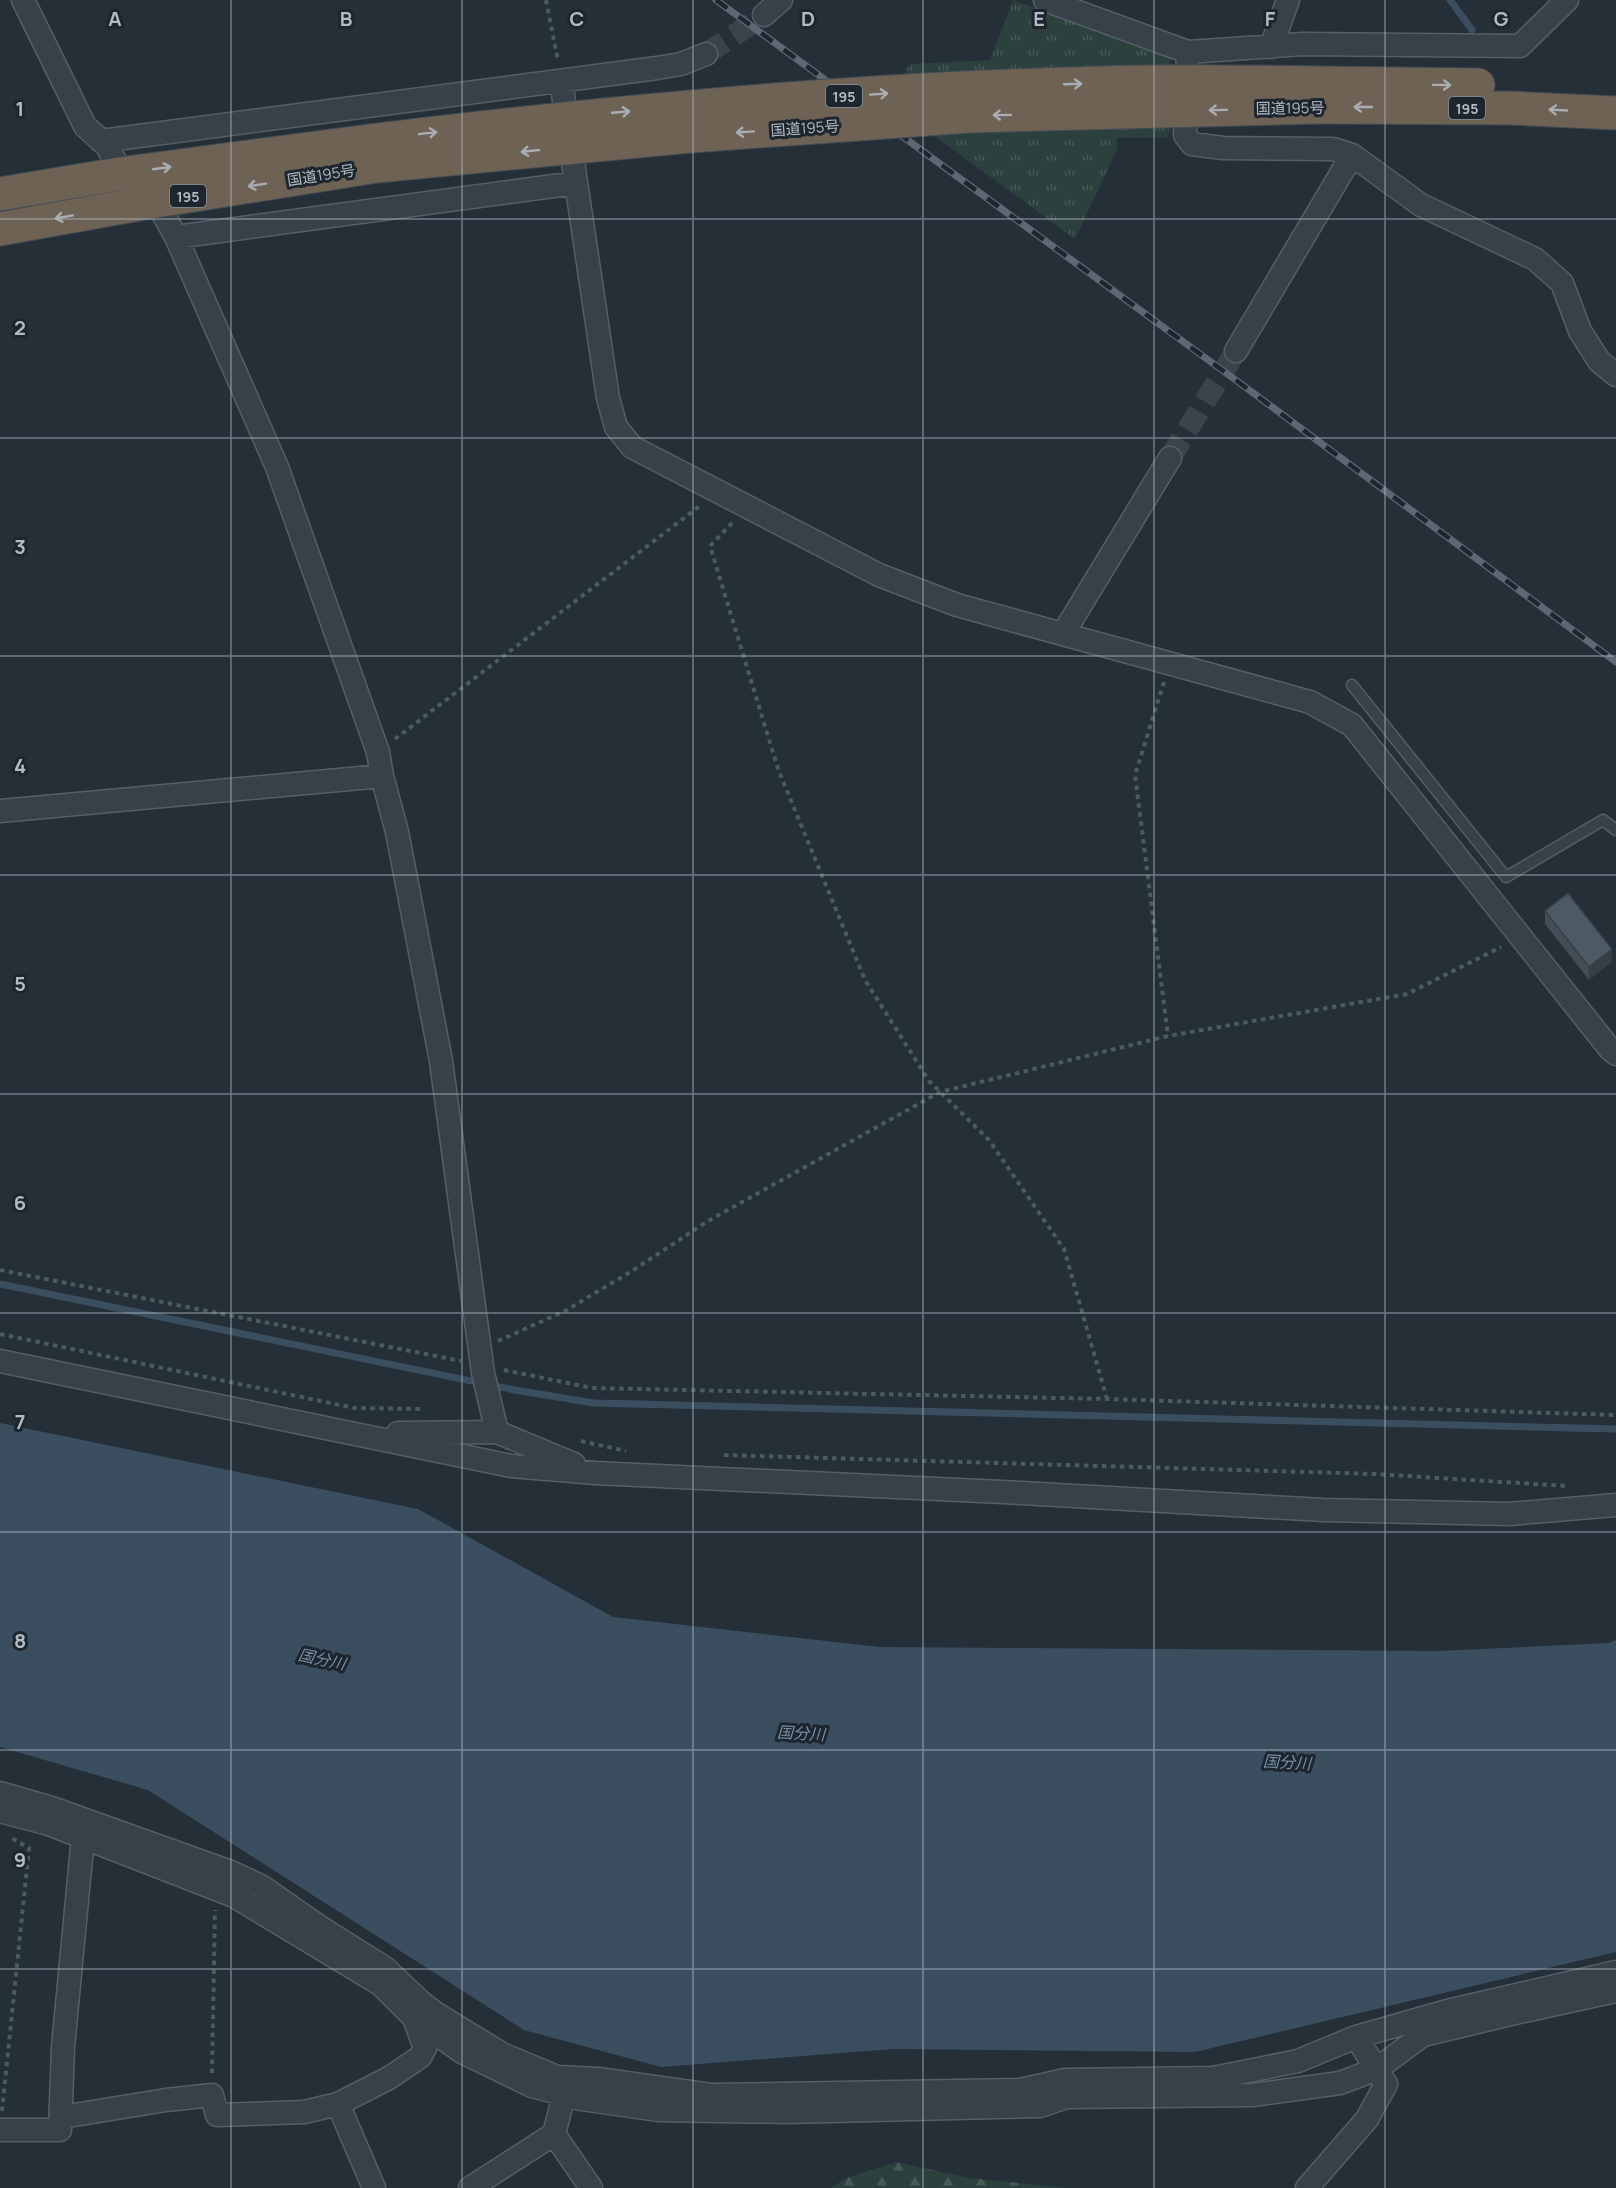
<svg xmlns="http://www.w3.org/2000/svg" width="1616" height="2188" font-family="Manrope,'Noto Sans JP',sans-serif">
  <defs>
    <pattern id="forest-firs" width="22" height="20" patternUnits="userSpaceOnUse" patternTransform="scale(1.5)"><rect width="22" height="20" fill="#2c403e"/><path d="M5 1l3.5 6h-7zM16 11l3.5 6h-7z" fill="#485a58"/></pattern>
    <pattern id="park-tufts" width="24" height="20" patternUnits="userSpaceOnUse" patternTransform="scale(1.5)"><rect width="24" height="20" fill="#2c403e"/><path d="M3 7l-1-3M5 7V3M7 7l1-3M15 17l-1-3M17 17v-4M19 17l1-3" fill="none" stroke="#485a58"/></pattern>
  </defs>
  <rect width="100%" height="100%" fill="#242f38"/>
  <path fill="url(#forest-firs)" d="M896 2162 970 2178 1066 2188H831L846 2178Z"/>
  <path fill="url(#park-tufts)" d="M1013 0 1170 58V133L1166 138H1117V150L1075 239 892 105 909 64 990 60Z"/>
  <path fill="#3b4e60" d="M0 1423 418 1509 613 1617 879 1647 1438 1651 1609 1643 1616 1640V1952L1195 2052 893 2049 661 2067 524 2030 148 1790 0 1747Z"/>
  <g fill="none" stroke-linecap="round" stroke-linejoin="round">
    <path stroke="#3b4e60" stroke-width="7" d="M1450 0 1472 30
      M0 1284 515 1390 594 1403 1616 1429"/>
    <path stroke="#39444d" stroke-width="22" stroke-dasharray="22 11" stroke-linecap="butt" d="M706 54 764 15
      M1170 458 1236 351"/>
    <defs>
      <path id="lane" d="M1352 685 1506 877 1603 820 1616 830"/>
      <path id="street" d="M23 0 85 126 107 146 115 161 119 174
        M1045 0 1188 52 1303 44 1520 46 1567 0
        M764 15 781 0
        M1271 47 1288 0
        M1188 52 1185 135 1192 144 1223 148 1333 149 1352 155 1421 205 1535 259 1562 283 1580 331 1599 361 1616 375
        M561 81 608 398 616 427 632 447 879 575 957 605 1310 702 1352 725 1610 1049 1616 1054
        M101 141 657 68 681 64 706 54
        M156 201 176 237 277 467 378 752 382 776 397 832 441 1061 483 1373 497 1432 398 1433
        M176 237 576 183
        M1236 351 1352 155
        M1063 634 1170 458
        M0 811 382 776
        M0 1361 511 1466 595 1473 1021 1493 1323 1510 1510 1514 1616 1505
        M497 1432 574 1464
        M0 1793 52 1808 231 1872 261 1886 320 1927 385 1968 422 2003 435 2013 502 2054 557 2077 598 2079 711 2095 1020 2090 1065 2080 1213 2078 1298 2061 1356 2037 1447 2011 1616 1972
        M0 1811 49 1824 234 1896 380 1984 414 2018 462 2052 532 2086 581 2099 658 2110 788 2112 1040 2106 1067 2097 1253 2095 1340 2083 1377 2069 1423 2035 1524 2011 1616 1991
        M62 2117 166 2100 212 2095 217 2115 304 2112 338 2104
        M0 2130H60L63 2047 83 1837
        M554 2134 591 2188
        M374 2188 338 2104 389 2078 420 2057 425 2048 414 2018
        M470 2188 554 2134 564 2095
        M1307 2188 1367 2119 1386 2084 1356 2037"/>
      <path id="highway" d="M1321 83 1478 85
        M1318 107 1510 108 1616 113
        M0 194 119 174 369 141
        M0 229 156 201 377 166"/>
    </defs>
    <use href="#lane" stroke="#565e67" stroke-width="13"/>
    <use href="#street" stroke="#565e67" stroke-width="25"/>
    <use href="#highway" stroke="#434b54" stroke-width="35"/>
    <path stroke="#4b5c5e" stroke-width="4" stroke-dasharray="4.5 4.5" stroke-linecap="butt" d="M546 0 558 61
      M732 523 710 546 778 769 865 980 929 1081 989 1140 1064 1249 1107 1399
      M1164 682 1135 775 1168 1036
      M395 739 701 505
      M0 1270 461 1361
      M0 1334 354 1408 423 1409
      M498 1341 565 1311 632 1271 708 1221 940 1092 1168 1036 1407 994 1501 947
      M504 1370 592 1388 1107 1399 1616 1415
      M581 1441 626 1451
      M724 1455 1375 1474 1567 1486
      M212 2073 215 1910
      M2 2111 29 1848 10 1837"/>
    <use href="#lane" stroke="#384049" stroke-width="10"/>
    <use href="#street" stroke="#384049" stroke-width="22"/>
    <use href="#highway" stroke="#6e6255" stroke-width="33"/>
    <defs>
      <path id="rail" d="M716 0 1237 381 1616 662"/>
    </defs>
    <use href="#rail" stroke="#5e6873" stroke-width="7"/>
    <use href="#rail" stroke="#1d252e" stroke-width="4.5" stroke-dasharray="14" stroke-linecap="butt"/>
    <defs>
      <path id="highway-bridge" d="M369 141C628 109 888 86 1148 82 1206 81 1263 82 1321 83
        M377 166 691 136 970 116 1318 107"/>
    </defs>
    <use href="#highway-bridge" stroke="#434b54" stroke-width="35" stroke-linecap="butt"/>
    <use href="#highway-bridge" stroke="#6e6255" stroke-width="33"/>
  </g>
  <path fill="#424d56" d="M1545 911 1612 962 1589 980 1545 924Z"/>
  <path fill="#363e46" d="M1612 949V962L1589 980V967Z"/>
  <path fill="#4d5964" stroke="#363e46" stroke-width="1.5" d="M1568 893 1612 949 1589 967 1545 911Z"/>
  <defs><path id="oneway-shaft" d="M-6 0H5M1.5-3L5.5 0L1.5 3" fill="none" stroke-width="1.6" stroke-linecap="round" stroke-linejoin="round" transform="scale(1.5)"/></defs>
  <g stroke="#a9aeb4">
    <use href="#oneway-shaft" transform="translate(1073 84) rotate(-2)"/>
    <use href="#oneway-shaft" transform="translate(1442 85) rotate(1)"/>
    <use href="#oneway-shaft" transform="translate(879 94) rotate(-4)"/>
    <use href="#oneway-shaft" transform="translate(1363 107) rotate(-180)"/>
    <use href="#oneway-shaft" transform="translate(1218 110) rotate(179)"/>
    <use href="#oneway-shaft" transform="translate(1558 110) rotate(-177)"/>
    <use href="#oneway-shaft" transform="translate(621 112) rotate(-5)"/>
    <use href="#oneway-shaft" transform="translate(1002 115) rotate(179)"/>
    <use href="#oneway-shaft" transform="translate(745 132) rotate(176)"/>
    <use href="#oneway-shaft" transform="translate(428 133) rotate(-7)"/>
    <use href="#oneway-shaft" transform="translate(530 151) rotate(174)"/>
    <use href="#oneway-shaft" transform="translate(162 168) rotate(-8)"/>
    <use href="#oneway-shaft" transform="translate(257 185) rotate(171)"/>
    <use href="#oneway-shaft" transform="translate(64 217) rotate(170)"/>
  </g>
  <path fill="none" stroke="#b3bbc5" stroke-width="1.5" stroke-opacity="0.55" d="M231 0V2188M462 0V2188M693 0V2188M923 0V2188M1154 0V2188M1385 0V2188M0 219H1616M0 438H1616M0 656H1616M0 875H1616M0 1094H1616M0 1313H1616M0 1532H1616M0 1750H1616M0 1969H1616"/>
  <g text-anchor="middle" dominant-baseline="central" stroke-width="6" stroke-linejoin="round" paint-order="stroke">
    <g fill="#1d252e" stroke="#868e98" stroke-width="1.5">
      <rect x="826" y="85" width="36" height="22" rx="4.5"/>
      <rect x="1449" y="97" width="36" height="22" rx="4.5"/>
      <rect x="170" y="185" width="36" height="22" rx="4.5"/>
    </g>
    <g font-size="14" font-weight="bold" fill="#b3bbc5">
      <text x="844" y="96">195</text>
      <text x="1467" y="108">195</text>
      <text x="188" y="196">195</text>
    </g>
    <g font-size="15" fill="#b3bbc5" stroke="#1d252e">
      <text transform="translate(1290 108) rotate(-1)">国道195号</text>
      <text transform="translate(805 128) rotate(-4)">国道195号</text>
      <text transform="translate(321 175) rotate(-9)">国道195号</text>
    </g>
    <g font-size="16" font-style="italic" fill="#768fa6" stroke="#1d252e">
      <text transform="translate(322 1659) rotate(12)">国分川</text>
      <text transform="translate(801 1733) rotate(3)">国分川</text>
      <text transform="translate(1287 1762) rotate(3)">国分川</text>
    </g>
  </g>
  <g font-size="20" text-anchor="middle" font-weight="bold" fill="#b3bbc5" stroke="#1d252e" stroke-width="6" stroke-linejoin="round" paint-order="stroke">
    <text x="115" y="26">A</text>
    <text x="346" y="26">B</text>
    <text x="577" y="26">C</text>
    <text x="808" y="26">D</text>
    <text x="1039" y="26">E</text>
    <text x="1270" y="26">F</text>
    <text x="1501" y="26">G</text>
    <text x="20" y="116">1</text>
    <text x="20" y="335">2</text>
    <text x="20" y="554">3</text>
    <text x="20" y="773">4</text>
    <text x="20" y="991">5</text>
    <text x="20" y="1210">6</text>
    <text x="20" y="1429">7</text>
    <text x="20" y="1648">8</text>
    <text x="20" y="1867">9</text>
  </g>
</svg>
